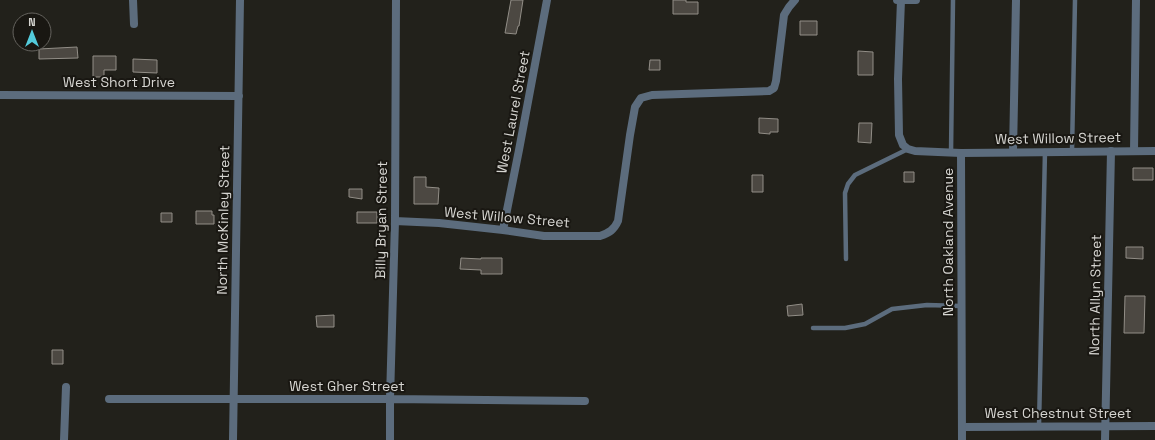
<svg xmlns="http://www.w3.org/2000/svg" width="1155" height="440" font-family="'Space Grotesk',sans-serif">
  <rect width="100%" height="100%" fill="#22211b"/>
  <path fill="#4c4842" stroke="#928e87" d="M511 0H523L519 26H518L516 34 505 33Z
    M673 0H686V2H698V14H673Z
    M800 21H817V35H800Z
    M77 47 78 58 39 59V49Z
    M858 51 873 52V75H858Z
    M93 56H116V70H104V77H93Z
    M133 59 157 60V73L133 72Z
    M650 60H660V70H649Z
    M759 118 778 119V132H770V134L759 133Z
    M859 123H872L871 143 858 142Z
    M1133 168H1153V180H1133Z
    M904 172H914V182H904Z
    M752 175H763V192H752Z
    M414 177H426V187L439 188 438 204H414Z
    M349 189H362V199L349 197Z
    M196 211H212V215H214V224H196Z
    M357 212H377V223H357Z
    M161 213H172V222H161Z
    M1126 247H1143V259L1126 258Z
    M461 258 481 259V258H502V274H481V270L460 269Z
    M1125 296H1145L1144 333H1124Z
    M802 304 803 315 788 316 787 306Z
    M334 315V327H317L316 316Z
    M52 350H63V364H52Z"/>
  <g fill="none" stroke-linecap="round" stroke-linejoin="round">
    <path stroke="#5c6c7d" stroke-width="4.5" d="M1072 151 1075 0
      M951 153 953 0
      M846 259 845 193 848 184 855 175 908 149
      M813 328H845L865 324 892 309 927 305 961 306
      M1039 426 1045 151"/>
    <path stroke="#5c6c7d" stroke-width="8" d="M133 0 134 24
      M897 0H916
      M901 0 898 79 899 135 903 145 908 149 915 151 961 153
      M0 95 239 96
      M1134 151 1136 0
      M1013 152 1016 0
      M395 221 439 223 503 230 544 236H600C609 233 614 230 618 221L630 135 635 107 641 98 652 95 769 91 774 88 776 81 784 15 789 7 795 0
      M503 230 519 150 547 0
      M109 399H390L585 401
      M962 427 1155 426
      M64 440 66 387
      M233 440 240 0
      M390 440V399L395 221 396 0
      M1105 440 1111 151"/>
    <path stroke="#5c6c7d" stroke-width="8" d="M962 440 961 153 1155 151"/>
  </g>
  <g text-anchor="middle" dominant-baseline="central" stroke-width="4" stroke-linejoin="round" paint-order="stroke">
    <g font-size="14" fill="#d6d5d1" stroke="#191712">
      <text x="119" y="82">West Short Drive</text>
      <text transform="translate(513 112) rotate(-79)">West Laurel Street</text>
      <text transform="translate(1058 138) rotate(-1)">West Willow Street</text>
      <text transform="translate(507 217) rotate(5)">West Willow Street</text>
      <text transform="translate(223 220) rotate(-89)">North McKinley Street</text>
      <text transform="translate(381 220) rotate(-89)">Billy Bryan Street</text>
      <text transform="translate(948 242) rotate(-90)">North Oakland Avenue</text>
      <text transform="translate(1095 295) rotate(-89)">North Allyn Street</text>
      <text x="347" y="386">West Gher Street</text>
      <text x="1058" y="413">West Chestnut Street</text>
    </g>
  </g>
  <g transform="translate(32 32)"><circle r="19" fill="#191712" stroke="#65635e"/>
  <path d="M0-3L7 15L0 10L-7 15Z" fill="#53cbdb"/>
  <text y="-6" font-size="11" font-weight="bold" text-anchor="middle" fill="#d6d5d1">N</text>
  </g>
</svg>
